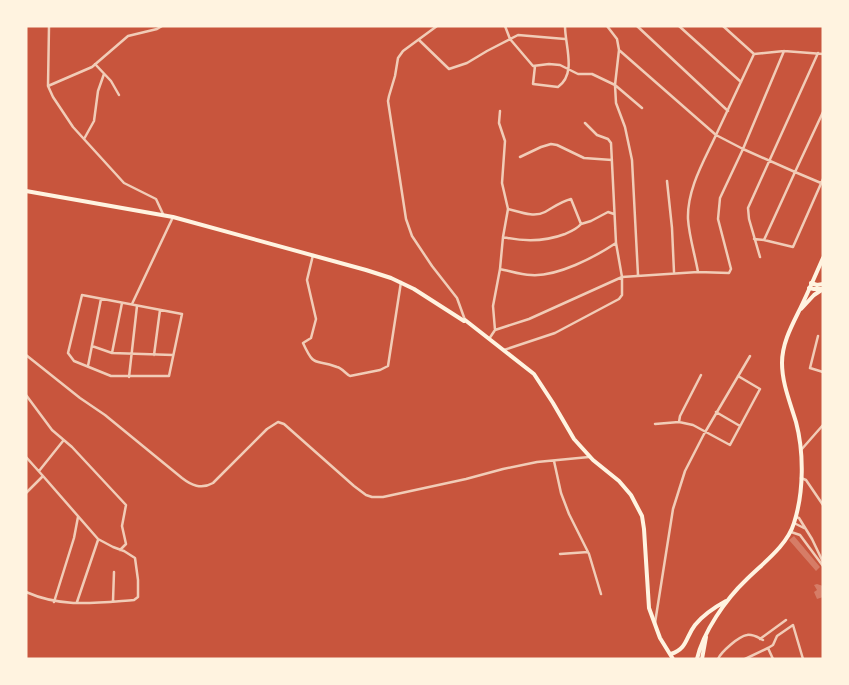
<svg xmlns="http://www.w3.org/2000/svg" width="849" height="685" font-family="'Playfair Display',serif">
  <rect width="100%" height="100%" fill="#c8553d"/>
  <path fill="#d67c66" d="M794 536 820 567 816 571 789 540Z
    M817 584 823 586V597L817 599 814 592 817 590 814 585Z"/>
  <g fill="none" stroke-linecap="round" stroke-linejoin="round">
    <path stroke="#f1ccb7" stroke-width="2.5" d="M49 26 48 86 53 97 73 127 124 183 156 199 163 214
      M437 26 403 51 398 58 395 76 389 96 388 101 406 219 412 236 432 266 457 298 465 320
      M505 26 510 39 533 66 549 64 560 65 578 74H592L615 85 642 108
      M607 26 617 39 619 50 716 135C704 161 687 189 688 219 689 236 695 255 698 272L729 273 731 269 718 219 720 198 743 149 795 172 764 240 793 247 823 179
      M637 26 728 111
      M679 26 741 82
      M723 26 754 54 784 51 823 54
      M419 40 449 69 467 63 487 51 518 35 565 39
      M619 50 615 85 616 103 625 127 632 160 638 275
      M754 54 716 135 743 149 784 51
      M95 64 111 81 119 95
      M535 66 533 84 558 87C577 74 565 46 565 26
      M48 86 92 67 128 36 157 29 162 26
      M500 111 499 123 505 141 502 183 508 209
      M84 139 94 121 98 91 104 74
      M520 157 541 147 551 144 557 145 584 158 612 160
      M667 181 672 228 674 272
      M821 183 795 172 823 112
      M503 237C525 242 544 242 565 234 572 231 577 229 581 224L591 221 608 212 614 214
      M754 239 764 240
      M313 255 307 280 316 319 311 338 303 343C315 369 314 358 337 367 342 368 346 374 350 376L380 370 388 366 401 282
      M760 257 749 219 748 208 818 53
      M500 269 503 237 508 209C520 212 534 218 545 212 554 207 560 202 571 199L581 224
      M82 295 182 314 169 376H111L74 361 68 353Z
      M132 304 173 217
      M495 330 493 306 500 269C510 271 521 275 531 275 557 277 595 257 616 243
      M818 336 810 368 823 372
      M489 339 495 330 529 319 622 277 698 272
      M92 346 112 353 173 355
      M504 350 555 333 619 299 622 295V277L616 243 611 143 608 139 597 135 585 123
      M112 353 122 303
      M26 355 80 398 105 415 182 478C191 485 201 490 213 483L267 429 278 422 284 424 354 486 366 495 372 497H383L466 479 503 469 537 462 589 457
      M154 355 160 310
      M88 366 101 299
      M701 375 680 416 679 422 693 425 730 445 760 389 738 376
      M129 377 137 306
      M26 395 52 430 72 447 126 505 122 526 126 544 120 550
      M716 412 740 426
      M655 424 679 422
      M801 450 823 425
      M26 457 43 476 26 493
      M554 461 561 493 569 514 589 554 601 594
      M39 471 63 441
      M801 478 806 480 823 505
      M796 517 799 518 812 539 823 562
      M794 523 804 528
      M791 532 800 535 823 566
      M560 554 588 552
      M26 592C62 608 95 603 134 600L138 597V580L135 558 124 551 113 547 98 539 43 476
      M113 601 114 572
      M54 602 74 538 78 517
      M77 602 98 540
      M655 623 673 509 685 471 704 434 750 356
      M760 639 786 620
      M768 648 773 659
      M718 659C721 652 739 636 747 635 753 634 757 637 763 640
      M745 659 768 648 773 645 777 636 793 625 803 659"/>
    <path stroke="#fff3e0" stroke-width="4" d="M26 191 173 217 366 270 391 278 414 289 464 321 465 320 534 374 553 403 574 439 593 460 619 481 631 495 642 516 644 529 649 608 660 638 673 659
      M811 283 817 285 823 284
      M809 288 814 289H823"/>
    <path stroke="#fff3e0" stroke-width="4" d="M801 309 814 295 823 289
      M671 654C688 648 685 638 695 625 703 615 715 607 726 601
      M697 659C703 632 726 599 746 580 763 563 787 546 794 523 804 492 804 452 796 422 790 402 782 383 782 363 782 345 790 329 798 313 807 295 815 276 823 258
      M702 659 706 637"/>
  </g>
  <rect width="849" height="685" fill="none" stroke="#fff3e0" stroke-width="55"/>
</svg>
